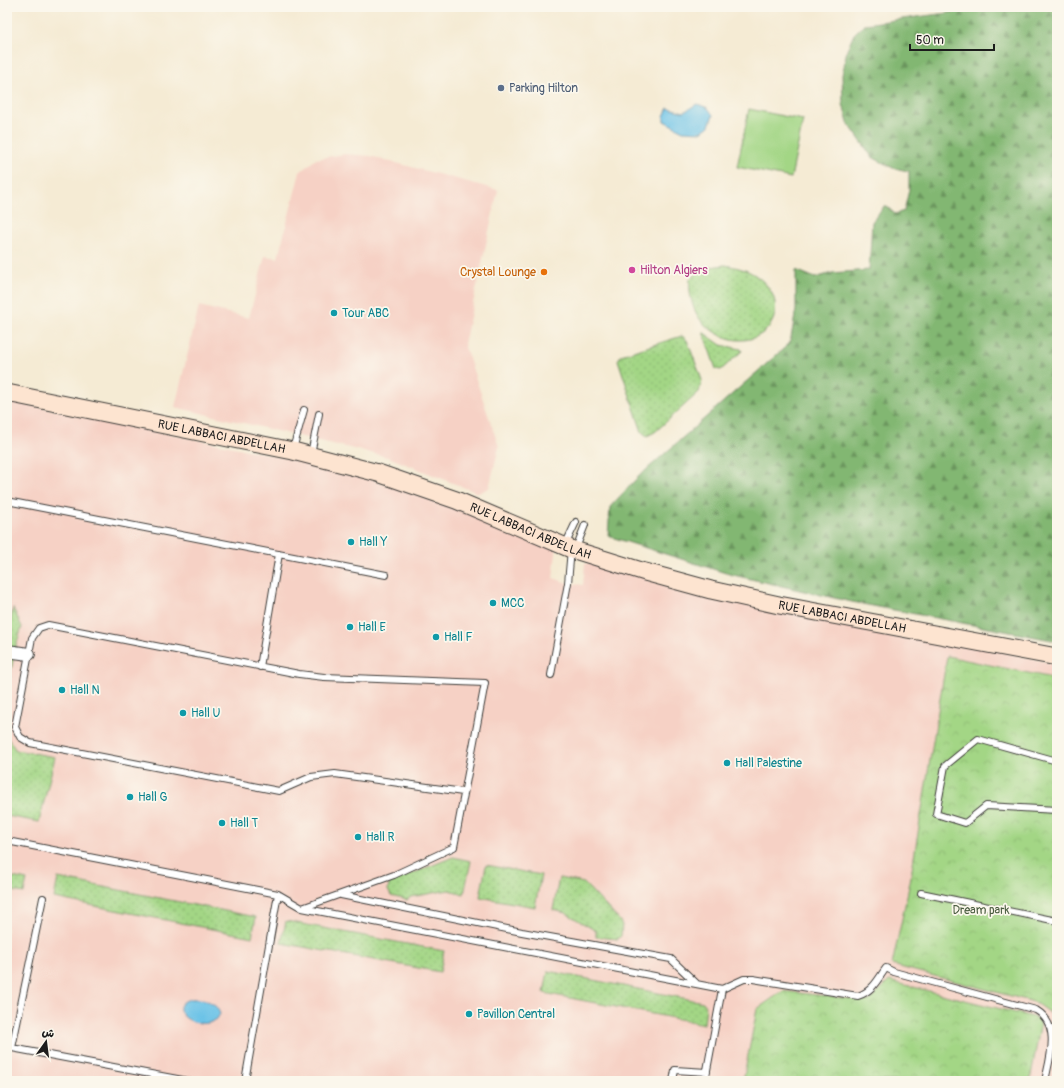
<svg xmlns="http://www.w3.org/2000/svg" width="1064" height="1088" font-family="Pangolin,'Playpen Sans Arabic',sans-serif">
  <defs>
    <pattern id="grass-dots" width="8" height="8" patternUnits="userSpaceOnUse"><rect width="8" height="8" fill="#a3d685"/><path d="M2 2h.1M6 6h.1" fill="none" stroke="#8cb772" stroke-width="1.8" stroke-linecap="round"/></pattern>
    <pattern id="forest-firs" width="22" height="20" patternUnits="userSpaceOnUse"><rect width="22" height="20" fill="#82b772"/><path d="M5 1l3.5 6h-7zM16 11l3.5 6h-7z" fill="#6a945d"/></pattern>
    <pattern id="park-crowns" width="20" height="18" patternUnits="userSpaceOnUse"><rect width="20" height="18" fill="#a3d685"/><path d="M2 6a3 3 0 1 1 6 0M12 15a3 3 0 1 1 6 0" fill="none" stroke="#8cb772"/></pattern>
  </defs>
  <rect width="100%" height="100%" fill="#fbf7ec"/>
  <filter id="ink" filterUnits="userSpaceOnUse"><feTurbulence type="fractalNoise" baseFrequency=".025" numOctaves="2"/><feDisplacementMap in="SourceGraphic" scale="8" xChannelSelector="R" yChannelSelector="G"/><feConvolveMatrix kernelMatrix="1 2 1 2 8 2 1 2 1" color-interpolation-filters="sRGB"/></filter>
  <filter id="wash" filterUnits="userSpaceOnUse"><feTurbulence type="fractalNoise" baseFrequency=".012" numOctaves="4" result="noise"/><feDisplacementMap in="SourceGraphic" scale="16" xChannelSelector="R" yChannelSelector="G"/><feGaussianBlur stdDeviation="0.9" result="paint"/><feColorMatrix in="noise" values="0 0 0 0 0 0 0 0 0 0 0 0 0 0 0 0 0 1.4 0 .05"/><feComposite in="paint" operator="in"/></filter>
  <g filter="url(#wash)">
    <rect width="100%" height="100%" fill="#f5ebd4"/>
    <path fill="#f6d1c5" d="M344 154 370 156 498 190 464 344 499 447 489 488 478 493 388 457 175 407 199 306 249 318 265 256 278 258 300 172 316 159Z
      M12 401 349 471 557 545 553 578 568 583 583 585 585 564 593 561 1057 664V1081H7V402Z"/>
    <path fill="url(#grass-dots)" stroke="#607950" d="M725 265C735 267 746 269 755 275 805 309 754 369 704 324 693 313 688 294 690 279L703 268Z
      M703 332 721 345 741 349 742 351 721 370 716 369Z
      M682 336 687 340 702 380 699 392 655 432 647 436 642 432 618 360 621 355Z
      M13 608 22 627 16 646 7 691V630H9Z
      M7 737 16 750 55 757 39 822 7 816Z
      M453 857 471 861 464 894 449 890 411 897 407 900 391 896 388 890 389 883Z
      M486 865 541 875 535 907 480 897Z
      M7 876 27 880 24 893 7 890Z
      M58 878 256 917 252 937 54 898Z
      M559 878 584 883 620 921 622 925 621 936 618 939 596 937V931L566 913 553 910Z
      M286 921 444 951 440 972 281 943Z
      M548 971 703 1002 706 1006 704 1024 544 993Z"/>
    <path fill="url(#forest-firs)" stroke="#4f6a47" d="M959 7H1057V641L852 602 729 574 608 536 610 507 637 478 790 343 796 310V270L815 278 832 273 869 270 872 222 885 205 895 214 904 211 909 190V171L893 168 872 157 848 123 843 104 842 75 847 50 854 34 865 24 954 12Z"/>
    <path fill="url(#park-crowns)" stroke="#607950" d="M947 656 1057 679V1018L1034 1002 892 965 910 882Z
      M889 981 1033 1017 1041 1022 1030 1081H743L757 1009 783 991 869 1001Z"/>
    <path fill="#a3d685" stroke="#607950" d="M749 109 803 120 791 178 737 167Z"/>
    <path fill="#6ac2e7" stroke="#436f82" d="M697 104 708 108 713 115 709 126 701 132 683 131 664 121V116L668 108 684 112Z
      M190 999C202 998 216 1001 220 1014L217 1019C196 1034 163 1007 190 999Z"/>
  </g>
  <g filter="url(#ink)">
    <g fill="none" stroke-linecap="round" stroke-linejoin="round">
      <defs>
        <path id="lane" d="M293 449 304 410
          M311 454 319 414
          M7 501 386 575
          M574 547 578 543 585 525
          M260 667 279 554
          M551 675 568 583 571 549 568 539 576 522
          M1057 761 978 739 945 766 936 814 965 823 986 806 1057 810
          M7 841 278 894 302 908 722 989 705 1081
          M921 893 1057 921
          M341 895 522 932 671 959 696 983
          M43 898 12 1048 188 1081
          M302 908 394 875 454 847 485 683 324 677 299 674 48 625 39 628 32 638 15 727 20 737 30 743 279 791 311 777 335 774 463 792
          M722 989 744 979H753L858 996C873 991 878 979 886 968L894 972 1036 1010C1061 1025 1050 1057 1045 1081
          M245 1081 278 894
          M673 1081 675 1070 707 1072"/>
        <path id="street" d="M7 651 29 654"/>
        <g id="secondary">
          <path id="s1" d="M7 393 293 451 378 473 456 500 571 549 645 572 711 590 779 605 1057 657"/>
        </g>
      </defs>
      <use href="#lane" stroke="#3d3b38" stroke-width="8"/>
      <use href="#street" stroke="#3d3b38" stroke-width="14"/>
      <use href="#secondary" stroke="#3d3b38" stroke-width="19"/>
      <use href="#lane" stroke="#fff" stroke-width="6"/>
      <use href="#street" stroke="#fff" stroke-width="12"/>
      <use href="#secondary" stroke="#fde4d0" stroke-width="17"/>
    </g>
  </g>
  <circle fill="#5c6f8a" stroke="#fbf7ec" stroke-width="1.5" cx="501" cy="88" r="4"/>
  <circle fill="#d1479c" stroke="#fbf7ec" stroke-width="1.5" cx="632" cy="270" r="4"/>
  <circle fill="#e8710a" stroke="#fbf7ec" stroke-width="1.5" cx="544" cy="272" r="4"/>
  <g fill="#0f9aa8" stroke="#fbf7ec" stroke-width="1.5">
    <circle cx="334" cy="313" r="4"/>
    <circle cx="351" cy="542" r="4"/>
    <circle cx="493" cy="603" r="4"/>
    <circle cx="350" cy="627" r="4"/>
    <circle cx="436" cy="637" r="4"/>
    <circle cx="62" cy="690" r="4"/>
    <circle cx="183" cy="713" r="4"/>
    <circle cx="727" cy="763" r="4"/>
    <circle cx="130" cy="797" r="4"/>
    <circle cx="222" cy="823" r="4"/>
    <circle cx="358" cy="837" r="4"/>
    <circle cx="469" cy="1014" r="4"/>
  </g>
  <g text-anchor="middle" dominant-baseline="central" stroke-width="3.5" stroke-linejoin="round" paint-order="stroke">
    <g font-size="12" fill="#4e5e75" stroke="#fbf7ec" text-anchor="start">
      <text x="509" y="88">Parking Hilton</text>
    </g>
    <g font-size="12" fill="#b23c85" stroke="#fbf7ec" text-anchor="start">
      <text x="640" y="270">Hilton Algiers</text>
    </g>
    <g font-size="12" fill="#c56008" stroke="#fbf7ec" text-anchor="end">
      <text x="536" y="272">Crystal Lounge</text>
    </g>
    <g font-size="12" fill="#0d838f" stroke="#fbf7ec" text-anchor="start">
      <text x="342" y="313">Tour ABC</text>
      <text x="359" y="542">Hall Y</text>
      <text x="501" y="603">MCC</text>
      <text x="358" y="627">Hall E</text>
      <text x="444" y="637">Hall F</text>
      <text x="70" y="690">Hall N</text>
      <text x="191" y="713">Hall U</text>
      <text x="735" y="763">Hall Palestine</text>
      <text x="138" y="797">Hall G</text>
      <text x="230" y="823">Hall T</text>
      <text x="366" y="837">Hall R</text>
      <text x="477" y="1014">Pavillon Central</text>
    </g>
    <g font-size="12" fill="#1c1c1c" stroke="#fbf7ec">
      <text stroke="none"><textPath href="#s1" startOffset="219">RUE LABBACI ABDELLAH</textPath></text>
      <text stroke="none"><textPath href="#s1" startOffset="543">RUE LABBACI ABDELLAH</textPath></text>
      <text stroke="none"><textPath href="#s1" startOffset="867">RUE LABBACI ABDELLAH</textPath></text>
    </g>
    <g font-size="12" fill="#4b5d41" stroke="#fbf7ec">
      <text x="981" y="910">Dream park</text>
    </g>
  </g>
  <rect width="1064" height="1088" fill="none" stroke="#fbf7ec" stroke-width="24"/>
  <g transform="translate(46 1042) rotate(14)" stroke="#fbf7ec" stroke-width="3" paint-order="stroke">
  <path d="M0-3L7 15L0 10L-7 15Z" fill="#1c1c1c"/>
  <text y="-6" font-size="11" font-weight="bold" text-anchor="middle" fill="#1c1c1c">ش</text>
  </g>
  <path d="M910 44v6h84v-6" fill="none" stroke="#1c1c1c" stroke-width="2"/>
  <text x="916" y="44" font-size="12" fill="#1c1c1c" stroke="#fbf7ec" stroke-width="3" paint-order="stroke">50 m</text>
</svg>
